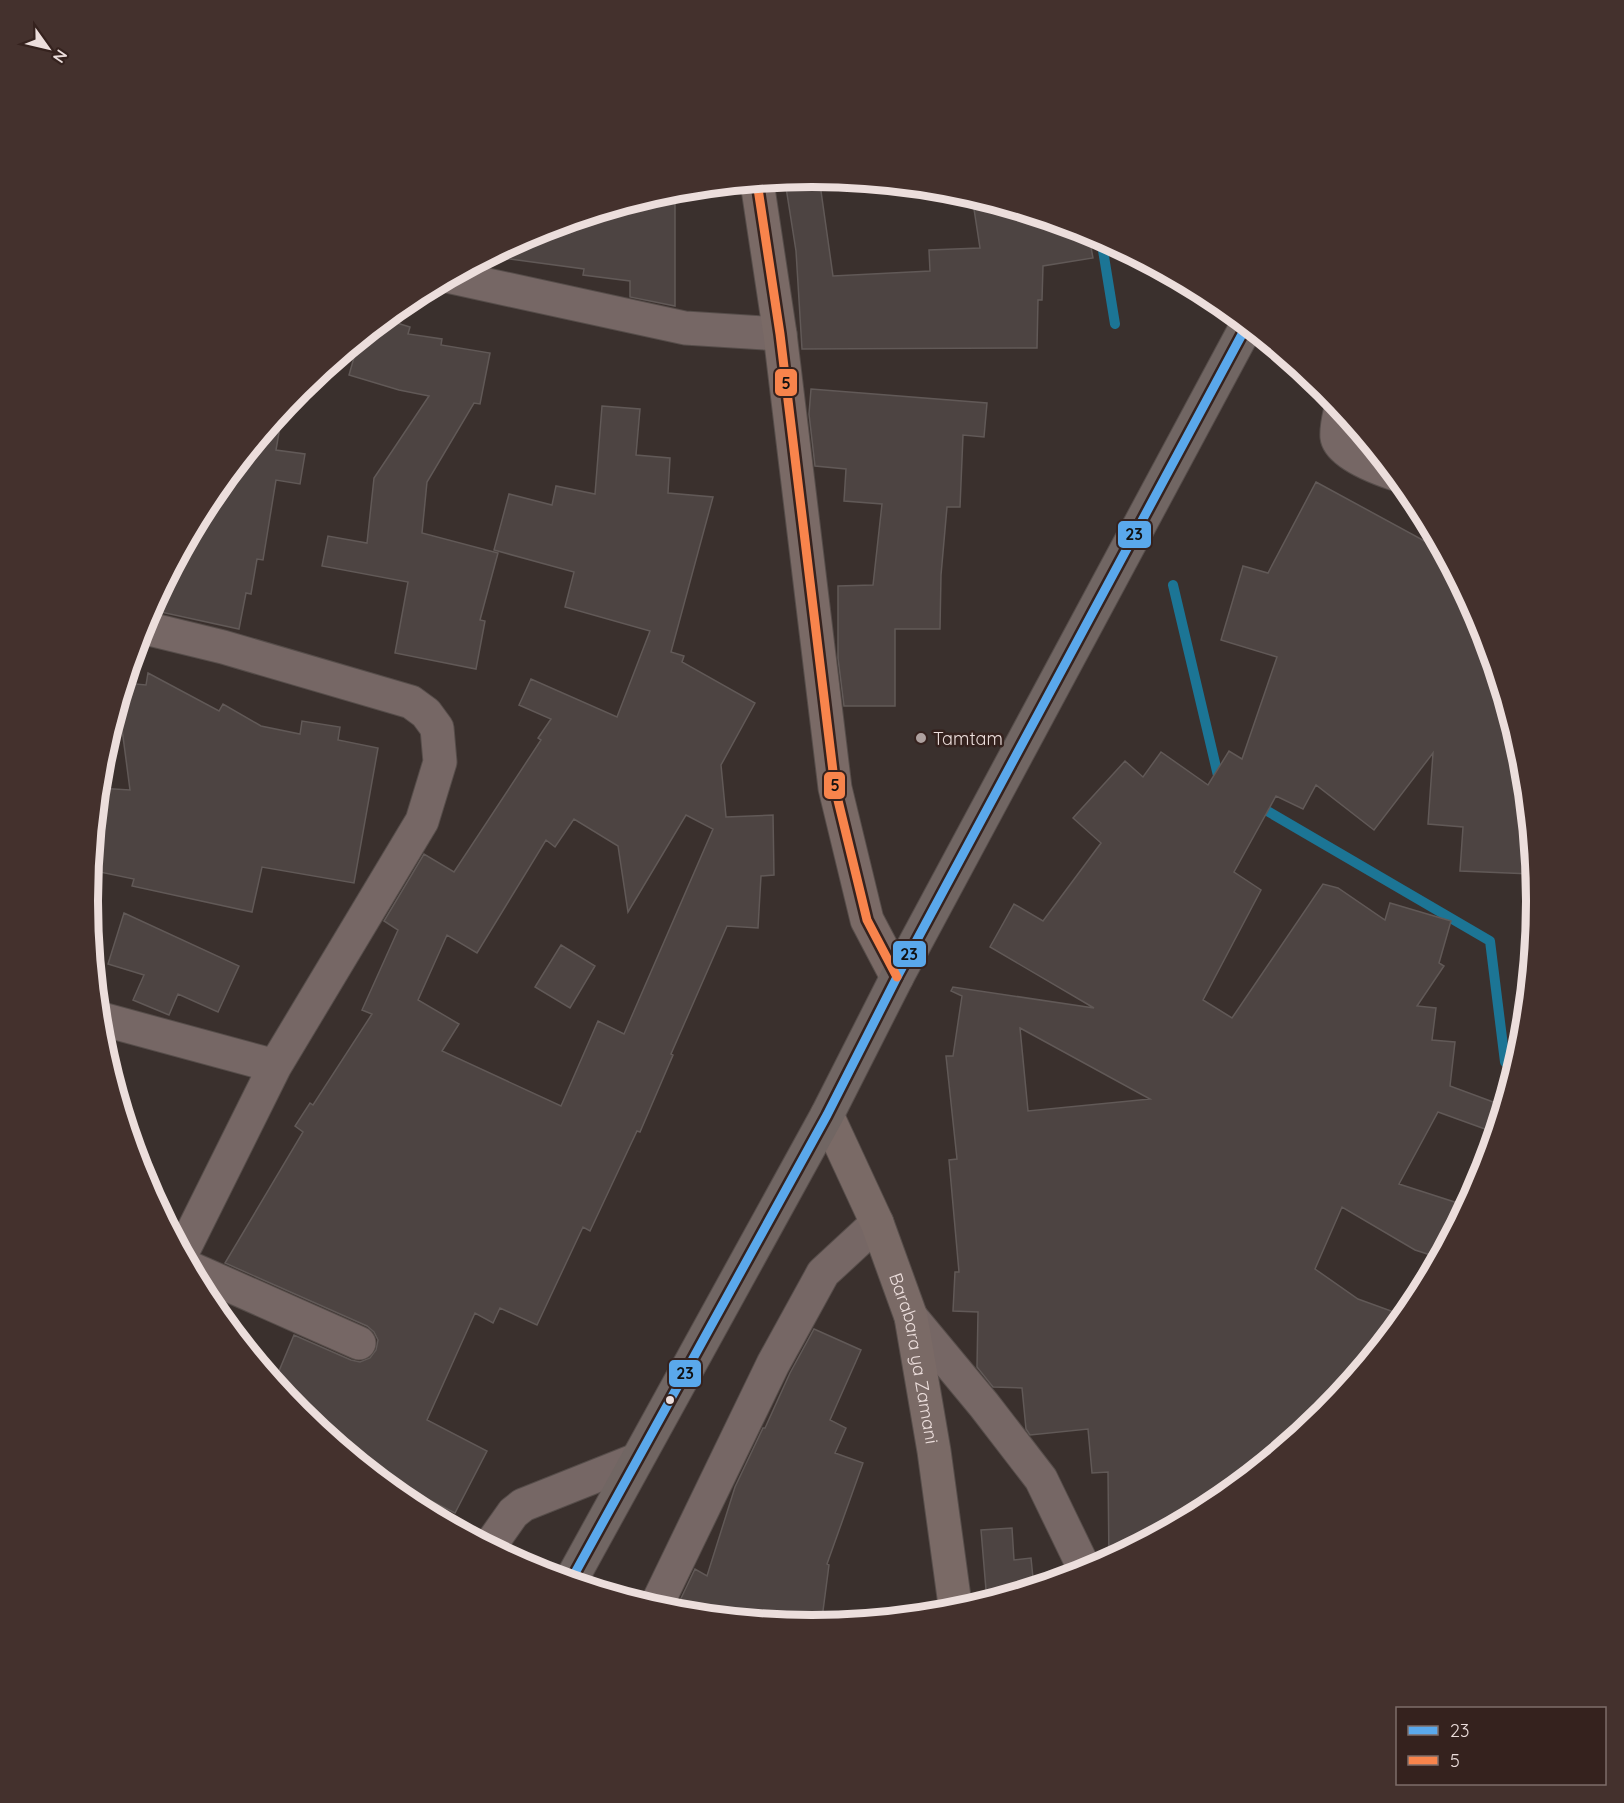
<svg xmlns="http://www.w3.org/2000/svg" width="1624" height="1803" font-family="Quicksand,sans-serif">
  <rect width="100%" height="100%" fill="#3a302d"/>
  <g fill="none" stroke-linecap="round" stroke-linejoin="round">
    <path stroke="#1c7595" stroke-width="10" d="M1101 238 1115 324
      M1173 585 1220 784
      M1257 805 1490 941 1505 1062 1515 1071"/>
  </g>
  <path fill="#4d4442" stroke="#615957" stroke-width="1.5" fill-rule="evenodd" d="M810 177H819L833 276 930 271 929 250 980 248 972 196 1088 231 1093 258 1043 266 1042 300H1038L1037 348 802 349 796 251 785 181Z
    M671 190H675V306L630 297V281L583 275 584 269 488 256 535 232Z
    M384 319 410 327 408 334 442 339 441 345 490 353 480 404 474 403 427 482 422 533 498 553 480 620 485 621 476 669 395 653 408 582 322 566 328 536 367 543 374 478 429 396 399 390 349 375 359 340Z
    M811 389 987 403 984 437 963 435 960 507H947L941 575 940 629H895V706H844L838 658V586L873 585 882 504 844 501 846 469 815 466 809 414Z
    M602 406 640 409 636 455 670 458 668 493 713 497 671 652 684 656 682 662 755 703 721 765 726 817 773 815 774 875 761 876 758 928 727 926 671 1054 673 1055 640 1132 637 1131 590 1231 583 1227 537 1325 500 1308 493 1323 475 1313 427 1420 487 1451 455 1513 380 1475 378 1479 299 1414 274 1383 294 1335 351 1360 360 1362 370 1358 376 1350 378 1340 374 1332 367 1326 225 1263 303 1132 295 1126 310 1103 313 1105 372 1014 362 1010 398 930 384 921 424 854 454 872 541 740 538 738 551 719 519 705 531 679 617 717 650 631 565 607 574 572 494 550 509 494 552 505 556 486 595 494ZM686 815 713 829 624 1034 598 1021 561 1106 442 1051 459 1024 418 1000 447 935 477 953 546 840 555 847 574 819 618 846 628 912Z
    M283 409 276 450 305 454 300 484 276 480 263 560 257 559 251 594 246 593 239 629 156 611 160 590 209 498Z
    M1316 482 1443 551 1482 624 1487 640 1481 662H1493L1523 760 1534 874 1460 871 1463 827 1428 824 1433 753 1374 830 1316 785 1303 809 1276 796 1234 872 1261 890 1203 1000 1232 1018 1323 884 1338 888 1385 920 1390 903 1451 921 1439 963 1444 966 1417 1006 1436 1008 1432 1040 1455 1042 1450 1086 1504 1106 1496 1133 1438 1112 1399 1184 1467 1206 1440 1258 1415 1250 1342 1207 1315 1269 1358 1299 1405 1316 1324 1414 1215 1504 1109 1561 1108 1472 1092 1473 1088 1429 1030 1435 1026 1429 1022 1388 993 1387 977 1367 978 1312 953 1311 955 1272H959L949 1160 957 1159 946 1056H953L962 996 951 991 953 987 1094 1008 990 947 1014 904 1043 921 1101 843 1073 818 1125 761 1143 777 1161 752 1208 785 1229 751 1242 759 1277 657 1221 640 1243 566 1268 573ZM1020 1028 1150 1099 1028 1111Z
    M148 673 219 711 223 704 261 726 300 734 302 721 340 727 338 740 378 748 354 883 262 867 252 912 132 886 134 879 90 870 98 788 130 790 122 729 111 727 124 683 146 685Z
    M124 913 239 966 218 1012 178 994 169 1015 133 1000 144 975 108 964Z
    M561 945 595 966 570 1008 535 987Z
    M814 1329 861 1350 830 1420 846 1428 835 1453 863 1463 827 1564 829 1565 821 1626H812L674 1613 695 1569 707 1576 735 1487 763 1428H765L790 1373Z
    M1012 1528 1014 1560 1031 1558 1034 1588 987 1602 981 1530Z"/>
  <g fill="none" stroke-linecap="round" stroke-linejoin="round">
    <defs>
      <path id="street" d="M451 277 685 328 780 334
        M1341 408C1339 417 1336 428 1337 437 1339 454 1380 469 1395 474
        M141 627 223 647 411 702 426 713 437 728 440 762 422 821 275 1066 182 1253
        M98 1018 275 1066
        M190 1268 359 1343
        M911 1317 984 1405 1041 1479 1086 1572
        M489 1547 513 1513 523 1505 636 1460
        M655 1608 773 1364 823 1273 877 1223"/>
      <g id="secondary">
        <path d="M757 182 780 334 835 788 867 920 897 977"/>
        <path id="s1" d="M827 1115 877 1223 911 1317 934 1451 956 1612"/>
      </g>
      <path id="highway" d="M570 1582 827 1115 897 977 1247 325"/>
    </defs>
    <use href="#street" stroke="#564d4a" stroke-width="35"/>
    <use href="#secondary" stroke="#564d4a" stroke-width="35"/>
    <use href="#highway" stroke="#564d4a" stroke-width="35"/>
    <use href="#street" stroke="#766765" stroke-width="33"/>
    <use href="#secondary" stroke="#7a6a66" stroke-width="33"/>
    <use href="#highway" stroke="#716663" stroke-width="33"/>
    <defs>
      <path id="bus-1" d="M570 1582 827 1115 897 977 1247 325"/>
      <path id="bus-2" d="M757 182 780 334 835 788 867 920 897 977"/>
    </defs>
    <use href="#bus-1" stroke="#35221e" stroke-width="14"/>
    <use href="#bus-2" stroke="#35221e" stroke-width="14"/>
    <use href="#bus-1" stroke="#5aa8eb" stroke-width="9"/>
    <use href="#bus-2" stroke="#f8844c" stroke-width="9"/>
  </g>
  <circle fill="#aea19f" stroke="#35221e" stroke-width="2" cx="921" cy="738" r="6"/>
  <circle fill="#ecdedc" stroke="#35221e" stroke-width="2" cx="670" cy="1400" r="5"/>
  <g text-anchor="middle" dominant-baseline="central" stroke-width="5" stroke-linejoin="round" paint-order="stroke">
    <g font-size="18" fill="#ecdedc" stroke="#35221e" text-anchor="start">
      <text x="933" y="738">Tamtam</text>
    </g>
    <g font-size="18" fill="#ecdedc" stroke="#35221e">
      <text stroke="none"><textPath href="#s1" startOffset="260">Barabara ya Zamani</textPath></text>
    </g>
  </g>
  <path d="M0 0H1624V1803H0ZM98 901a714 714 0 1 1 1428 0a714 714 0 1 1-1428 0Z" fill="#44312d" fill-rule="evenodd"/>
  <path fill="none" stroke="#ecdedc" stroke-width="8" d="M98 901a714 714 0 1 1 1428 0a714 714 0 1 1-1428 0Z"/>
  <g stroke="#35221e" stroke-width="2">
    <rect x="774" y="368" width="24" height="29" rx="6" fill="#f8844c"/>
    <rect x="1117" y="520" width="35" height="29" rx="6" fill="#5aa8eb"/>
    <rect x="823" y="771" width="23" height="29" rx="6" fill="#f8844c"/>
    <rect x="892" y="940" width="35" height="28" rx="6" fill="#5aa8eb"/>
    <rect x="668" y="1359" width="34" height="29" rx="6" fill="#5aa8eb"/>
  </g>
  <g font-size="16" text-anchor="middle" font-weight="bold" fill="#111">
    <text x="786" y="389">5</text>
    <text x="1134" y="540">23</text>
    <text x="835" y="791">5</text>
    <text x="909" y="960">23</text>
    <text x="685" y="1379">23</text>
  </g>
  <rect x="1396" y="1707" width="210" height="78" fill="#35221e" stroke="#7e6d6a" stroke-width="1.5"/>
  <rect x="1408" y="1726" width="30" height="9" fill="#5aa8eb" stroke="#7e6d6a" stroke-width="1.5"/>
  <text x="1450" y="1737" font-size="18" fill="#ecdedc">23</text>
  <rect x="1408" y="1756" width="30" height="9" fill="#f8844c" stroke="#7e6d6a" stroke-width="1.5"/>
  <text x="1450" y="1767" font-size="18" fill="#ecdedc">5</text>
  <g transform="translate(48 48) rotate(124)" stroke="#35221e" stroke-width="4.5" paint-order="stroke">
  <path d="M0-4.5L10 22L0 15L-10 22Z" fill="#ecdedc"/>
  <text y="-9" font-size="16" font-weight="bold" text-anchor="middle" fill="#ecdedc">N</text>
  </g>
</svg>
